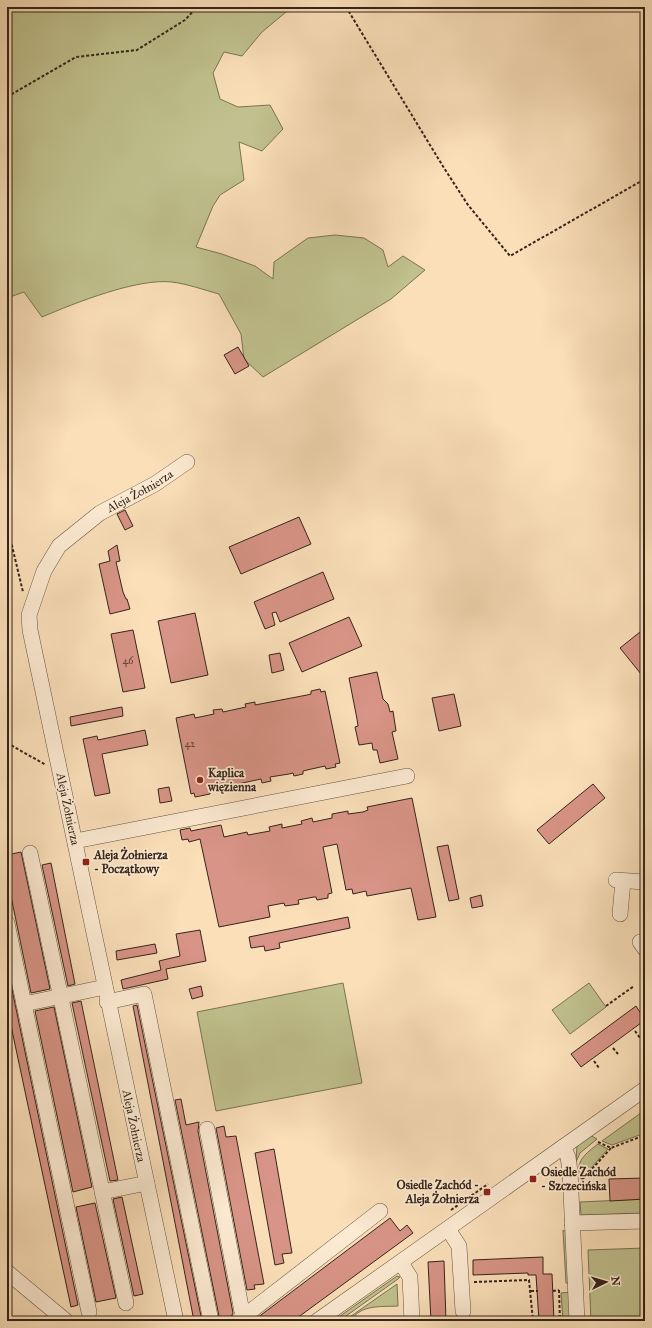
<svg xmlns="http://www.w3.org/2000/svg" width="652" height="1328" font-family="'IM FELL Great Primer',serif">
  <rect width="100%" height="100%" fill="#fadfb9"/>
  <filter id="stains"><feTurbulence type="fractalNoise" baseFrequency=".005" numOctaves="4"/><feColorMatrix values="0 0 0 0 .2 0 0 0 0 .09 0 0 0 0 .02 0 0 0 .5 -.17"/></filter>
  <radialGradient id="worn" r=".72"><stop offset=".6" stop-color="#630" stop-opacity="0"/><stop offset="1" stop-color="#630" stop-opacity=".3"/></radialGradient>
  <path fill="#c0c18e" stroke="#7a7354" d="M7 7H292L262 32 242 56 224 52 213 73 220 99 238 107 270 105 283 129 262 151 239 142 244 180 220 195 213 206 196 247 222 254 255 266 273 279 274 262 308 238 335 235 364 238 383 250 388 267 403 256 425 270 391 299 263 377 244 359 241 334 219 294C204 290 188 284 172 282 137 278 75 303 42 317L24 292 7 298Z
    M343 983 362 1083 216 1111 197 1012Z
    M589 983 606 1007 570 1034 552 1010Z
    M645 1110V1133L612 1145 602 1141Z
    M590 1135 597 1139 580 1153 576 1162 577 1146Z
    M598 1144 608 1149 581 1179C573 1163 586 1153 598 1144Z
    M645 1199V1213L581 1215 580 1202Z
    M563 1230 566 1232 571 1284 566 1283Z
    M645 1248V1318H639V1321H591L588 1250Z
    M397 1276 400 1277 398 1279 339 1321H333Z
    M397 1284 398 1306C382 1307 360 1304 351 1321H344Z
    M571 1292 572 1321H563L561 1293Z"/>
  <path fill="#d89486" stroke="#35251b" d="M238 347 249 366 235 374 224 355Z
    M125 510 133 526 125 530 117 514Z
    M299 517 311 544 241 574 229 547Z
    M117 545 120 561 116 562 123 592 126 599H127L130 609 110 614 99 564 110 561 108 551Z
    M323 572 334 599 280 622 276 612 272 613 275 625 265 629 254 602Z
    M195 613 208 675 171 683 158 621Z
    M349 617 362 646 302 672 289 643Z
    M645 628V679L620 648Z
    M133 630 145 688 123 692 111 634Z
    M280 653 284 670 272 673 269 655Z
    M377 672 383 699 388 704 390 712 393 711 396 731 392 732 398 759 380 763 377 750H373L372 743 359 745 355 727 358 726 357 719 349 678Z
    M320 689 321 692 325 691 340 763 335 764 336 767 326 769 325 766 307 770 303 771V774L294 776 293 773 289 774 270 777 271 781 262 783 261 779 238 784V788L229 789 228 786 210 790V794L195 797 194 793 191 794 176 718 194 714 195 718 214 714 213 710 222 709 223 712 246 707 245 704 255 702V705L307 695 311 694V691Z
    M454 694 461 726 439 731 432 698Z
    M122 707 123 716 71 726 70 717Z
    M145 730 148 745 102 754 110 793 95 796 83 739 97 736 98 740Z
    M593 784 605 798 549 844 537 830Z
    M169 787 172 801 160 803 158 789Z
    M412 798 436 917 418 920 411 888 367 896 366 891 353 894 352 889 346 890 337 844 323 847 332 893 328 894V898L317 900 316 897H314L298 900 299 904 285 906 284 903 268 906 270 917 219 927 200 839 189 842 188 839 182 840 180 830 190 828 191 831 221 825 224 837 247 832 248 835 270 831 269 827 282 824V828L302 824 301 821 312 818 313 822 332 818V814L348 811V814L363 812 368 810 367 807Z
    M448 845 459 899 449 901 437 847Z
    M21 852 50 989 31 993 7 877V855Z
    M51 863 75 984 68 986 42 865Z
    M481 895 483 906 472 908 470 898Z
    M348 917 350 928 279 943 280 948 265 951 264 946 251 948 249 937Z
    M200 930 206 961 166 969 168 979 123 989 121 980 161 970 159 961 180 956 176 934Z
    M155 944 157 953 117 960 116 951Z
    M7 980H10L78 1305 71 1307 7 1007Z
    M201 986 203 996 192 999 189 989Z
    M81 1001 118 1180 110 1181 72 1003Z
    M137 1005 202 1321H194L133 1006Z
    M636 1006 645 1020 581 1067 571 1054Z
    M54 1007 92 1187 73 1192 35 1011Z
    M181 1099 186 1125 199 1122 198 1131 233 1313 229 1321H220L175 1100Z
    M224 1126 226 1137 236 1136 264 1284 254 1285 255 1289 247 1290 216 1128Z
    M274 1149 292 1253 282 1254 284 1263 275 1265 255 1153Z
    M645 1178V1199L610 1201 609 1179Z
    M122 1197 143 1294 134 1296 113 1199Z
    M95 1203 116 1298 96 1302 76 1207Z
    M390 1218 400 1231 407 1225 413 1233 293 1321H253Z
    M543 1257V1274H552L554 1321H539L536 1275H528V1273L473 1275V1260Z
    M444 1261 446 1321H431L428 1262Z"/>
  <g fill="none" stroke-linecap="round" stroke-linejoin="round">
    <defs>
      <g id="minor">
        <path d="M75 841 407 776"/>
        <path d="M30 853 126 1303"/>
        <path d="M616 880 645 882"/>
        <path d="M620 914 623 881"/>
        <path d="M7 923 24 1004 105 987"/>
        <path d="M640 942 645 949"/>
        <path d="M107 1002 144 994 211 1321"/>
        <path d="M24 1004 89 1312"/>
        <path d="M207 1129 243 1317"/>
        <path d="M563 1147 568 1157 570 1171 577 1321"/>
        <path d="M102 1192 147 1183"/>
        <path d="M572 1223 645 1221"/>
        <path d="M448 1229 459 1246 463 1311"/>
        <path d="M401 1263 410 1277 412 1321"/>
        <path d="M7 1272 66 1321"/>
        <path id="s1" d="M176 1321 30 630 29 615 44 571 59 546 100 513 155 484 187 462"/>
        <path d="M238 1321 380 1211"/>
        <path d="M317 1321 645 1089"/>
      </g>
    </defs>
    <use href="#minor" stroke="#665442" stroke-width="16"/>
    <path stroke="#35251b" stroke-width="2" stroke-dasharray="3 2" stroke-linecap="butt" d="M346 7 444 168 468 205 510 256 645 179
      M7 97 76 57 137 50 185 20 197 7
      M7 525 23 592
      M7 743 46 765
      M606 1006 634 986
      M635 1031 640 1038
      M613 1048 618 1054
      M594 1061 599 1068
      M598 1142 611 1148 645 1135
      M582 1180 611 1148
      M451 1210 488 1184
      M474 1282 529 1280 533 1321
      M559 1290 560 1321
      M531 1291H538
      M553 1291 559 1290"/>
    <use href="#minor" stroke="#fcead2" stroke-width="15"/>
  </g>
  <g fill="#8f2418" stroke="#fcead2" stroke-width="1.5">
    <circle cx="200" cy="780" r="4"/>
    <rect x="82" y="858" width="8" height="8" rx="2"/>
    <rect x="529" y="1175" width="8" height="8" rx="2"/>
    <rect x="483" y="1188" width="8" height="8" rx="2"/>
  </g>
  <g text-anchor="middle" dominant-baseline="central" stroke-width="3.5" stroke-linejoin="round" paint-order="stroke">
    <g font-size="10" fill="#5e4136">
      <text x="128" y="661">46</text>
      <text x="190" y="744">42</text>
    </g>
    <g font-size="12" fill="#35251b" stroke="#fcead2">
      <text stroke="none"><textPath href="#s1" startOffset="895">Aleja Żołnierza</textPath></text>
      <text transform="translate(68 809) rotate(78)">Aleja Żołnierza</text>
      <text transform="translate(134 1126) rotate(78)">Aleja Żołnierza</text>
    </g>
    <g font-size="12" font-weight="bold" fill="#35251b" stroke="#fcead2" text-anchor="start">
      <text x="208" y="773">Kaplica<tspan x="208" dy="14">więzienna</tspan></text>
      <text x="94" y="855">Aleja Żołnierza<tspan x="94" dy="14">- Początkowy</tspan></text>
      <text x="541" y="1172">Osiedle Zachód<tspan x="541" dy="14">- Szczecińska</tspan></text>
      <text x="479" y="1185" text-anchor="end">Osiedle Zachód -<tspan x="479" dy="14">Aleja Żołnierza</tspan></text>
    </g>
  </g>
  <rect width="652" height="1328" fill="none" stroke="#fadfb9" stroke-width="24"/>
  <rect x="8" y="8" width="636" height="1312" fill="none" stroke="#35251b" stroke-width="2"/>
  <rect x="12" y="12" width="628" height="1304" fill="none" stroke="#35251b"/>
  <g transform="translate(606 1282) rotate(85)" stroke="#fcead2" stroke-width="3" paint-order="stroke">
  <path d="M0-3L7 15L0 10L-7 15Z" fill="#35251b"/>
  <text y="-6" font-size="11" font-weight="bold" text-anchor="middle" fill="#35251b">N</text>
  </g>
  <rect width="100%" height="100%" filter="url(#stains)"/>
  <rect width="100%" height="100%" fill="url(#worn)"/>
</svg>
